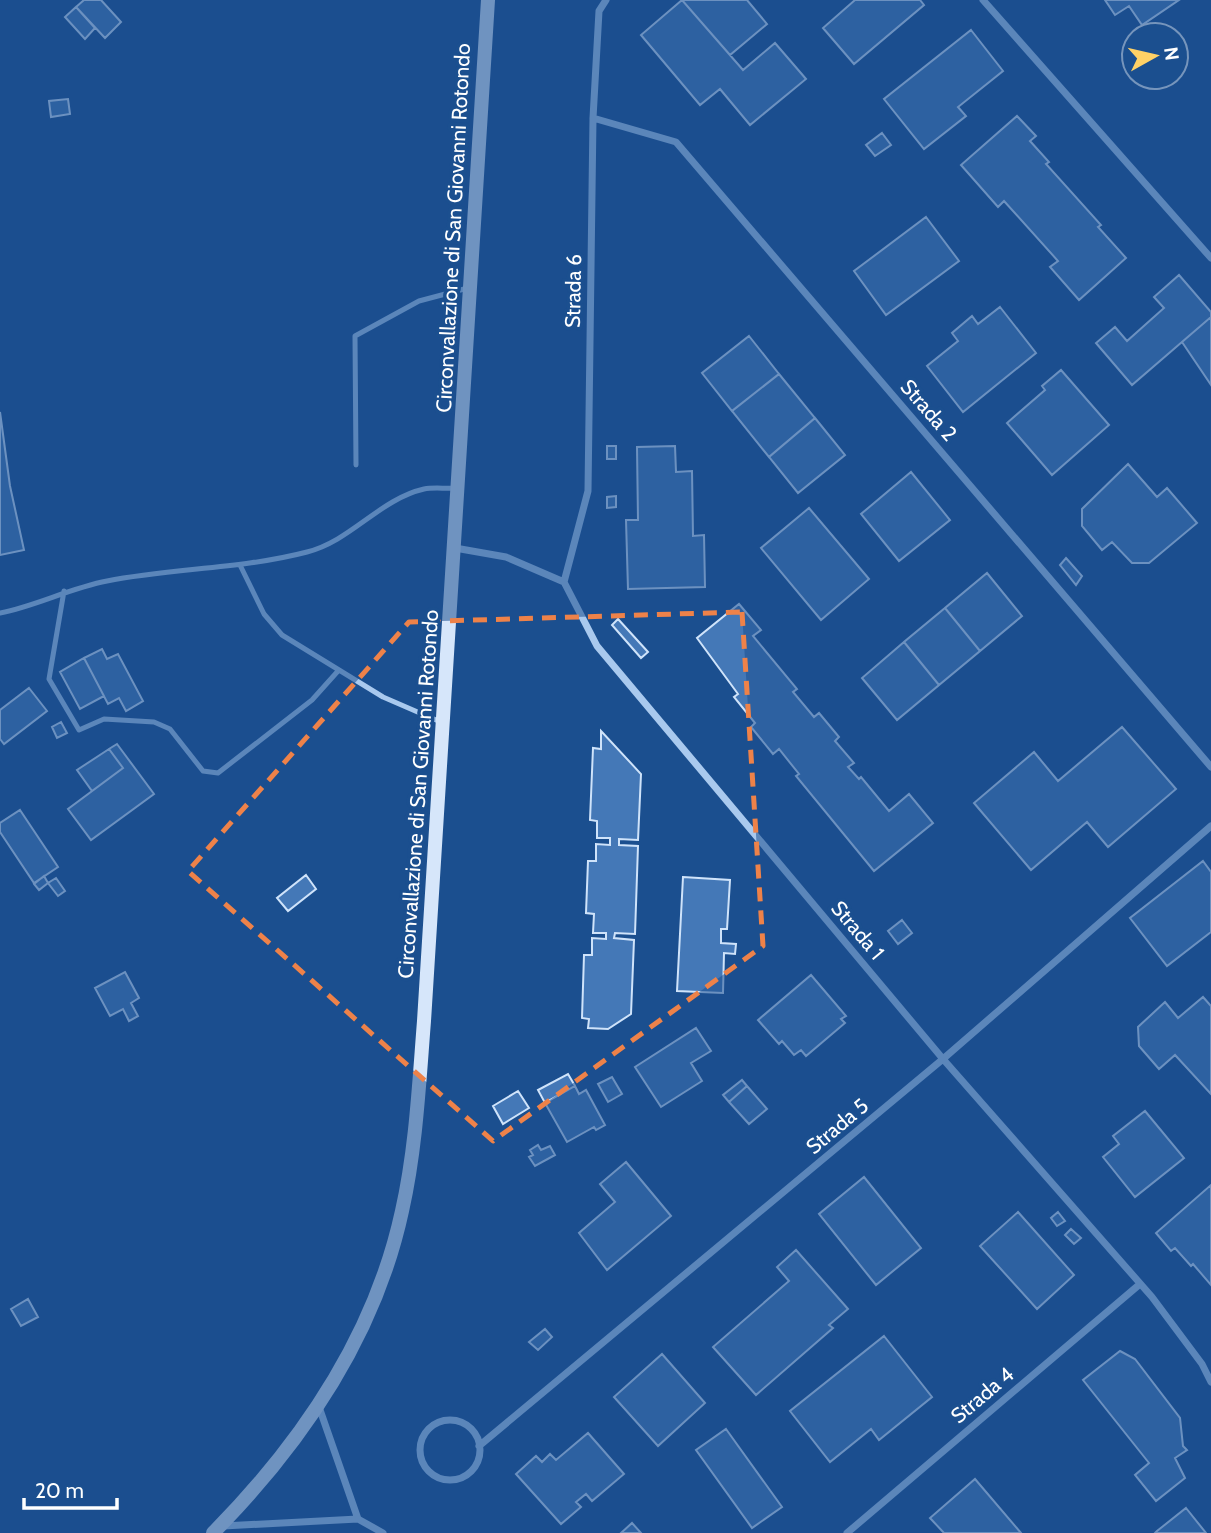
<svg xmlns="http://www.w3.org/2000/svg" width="1211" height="1533" font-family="Cabin,sans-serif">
  <rect width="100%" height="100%" fill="#1b4f8f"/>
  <path fill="#4478b7" stroke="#cfe3fa" stroke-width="2" d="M84 0H101L121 22 105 38 76 7Z
    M682 0 743 70 775 43 806 79 750 125 720 89 700 105 641 35Z
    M682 0H747L767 24 730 55Z
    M855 0H920L924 5 854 64 823 28Z
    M1105 0H1179L1142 25 1129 6 1115 15Z
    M76 7 95 28 85 39 65 17Z
    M971 30 1003 71 958 107 966 116 924 149 884 99Z
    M68 99 70 114 51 117 49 101Z
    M1017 116 1036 136 1030 141 1049 162 1046 164 1101 225 1098 227 1126 258 1079 300 1050 267 1058 261 1004 201 998 207 961 165Z
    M882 133 891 145 875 156 866 145Z
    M926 217 959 261 886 315 854 271Z
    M1179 275 1211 312V317L1132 385 1096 343 1115 327 1127 341 1164 308 1154 297Z
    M1000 307 1036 353 963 412 927 366 958 341 952 333 972 316 978 324Z
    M1211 317V385L1182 342Z
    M749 336 779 374 732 411 702 373Z
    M1061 370 1109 425 1052 475 1007 423 1045 390 1042 386Z
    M779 374 815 418 769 457 732 411Z
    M0 412 10 486 24 550 0 555Z
    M815 418 845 455 798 493 769 457Z
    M607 446H616V459H607Z
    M675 446 676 472 692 471 693 536 704 535 705 587 628 589 626 520H638L637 447Z
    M1128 464 1157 497 1167 488 1197 523 1149 563H1132L1112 542 1102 550 1082 526V509Z
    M911 472 950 520 899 561 861 514Z
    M616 496V507L607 508V497Z
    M809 508 869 579 821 620 761 548Z
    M1066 558 1082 576 1076 585 1060 565Z
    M987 573 1022 616 980 651 945 608Z
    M739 604 761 630 753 636 797 689 793 692 814 717 819 713 839 737 835 741 854 763 848 767 859 779 861 777 889 811 909 794 933 823 874 871 796 776 799 774 779 749 773 754 751 727 755 723 734 697 738 694 697 638Z
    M945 608 980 651 939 685 904 642Z
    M618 619 648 652 641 658 612 625Z
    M904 642 939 685 897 720 862 678Z
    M102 649 107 659 118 654 143 701 126 711 119 698 108 704 84 658Z
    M84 658 104 696 80 709 60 672Z
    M29 688 47 711 4 744 0 739V710Z
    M61 722 67 733 57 738 52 727Z
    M1122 727 1176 789 1108 847 1087 822 1031 870 974 803 1034 752 1058 781Z
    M601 731 641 774 638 840 619 839V845L638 846 635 934 615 933 614 938 634 940 631 1014 608 1029 588 1028 589 1019 582 1018 584 955H592V938L606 939V933H593L594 914 586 913 588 861H596V844L610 845V838H597V821L590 820 593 748 601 749Z
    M117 744 154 794 91 840 68 809 123 768 109 749Z
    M109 749 123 768 92 791 77 770Z
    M20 810 58 867 34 883 0 832V823Z
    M1203 861 1211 872V932L1167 966 1130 918Z
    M306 875 316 889 288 911 277 898Z
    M44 876 48 883 39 890 34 884Z
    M683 877 730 880 727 929H721V943L736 944 735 954 724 953 723 993 677 991Z
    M56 878 65 891 58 896 48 883Z
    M902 920 912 933 898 944 888 931Z
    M125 972 139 998 131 1003 138 1016 129 1021 123 1009 110 1016 95 988Z
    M811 975 846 1016 841 1019 845 1023 806 1056 801 1050 794 1055 782 1041 779 1044 758 1020Z
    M1203 997 1211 1006V1094L1175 1055 1159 1069 1139 1046 1138 1027 1165 1002 1178 1018Z
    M696 1028 711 1051 691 1063 702 1081 661 1107 635 1067Z
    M568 1074 575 1086 545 1103 538 1090Z
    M612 1077 622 1094 608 1102 598 1084Z
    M742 1080 747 1086 729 1102 723 1095Z
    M575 1086 579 1094 586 1090 605 1125 596 1130 594 1127 567 1142 545 1103Z
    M747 1086 767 1109 749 1124 729 1102Z
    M518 1091 529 1108 503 1124 493 1106Z
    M1145 1111 1184 1158 1135 1197 1103 1157 1119 1144 1113 1136Z
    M538 1145 541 1150 550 1146 555 1155 535 1166 529 1157 533 1155 530 1150Z
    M626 1162 671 1216 607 1270 579 1233 615 1202 600 1184Z
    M864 1177 921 1248 876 1285 819 1214Z
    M1211 1185V1285L1193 1264 1191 1266 1175 1248 1171 1251 1156 1233Z
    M1018 1212 1074 1275 1037 1309 980 1246Z
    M1058 1212 1065 1221 1057 1226 1051 1218Z
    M1071 1229 1081 1238 1074 1244 1065 1235Z
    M796 1250 848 1309 829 1325 833 1328 756 1395 713 1347 789 1281 777 1267Z
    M28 1299 38 1317 21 1326 11 1309Z
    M545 1329 552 1337 538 1350 529 1342Z
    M884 1336 932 1397 879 1440 871 1429 830 1462 790 1411Z
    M1120 1351 1135 1359 1180 1418 1183 1446 1187 1450 1175 1458 1185 1478 1156 1501 1135 1475 1149 1463 1083 1380Z
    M662 1354 705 1403 658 1446 614 1397Z
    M726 1429 782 1507 752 1528 696 1450Z
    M588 1433 624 1474 592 1501 586 1494 576 1502 581 1507 561 1524 516 1474 536 1456 542 1462 550 1454 556 1460Z
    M975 1479 1021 1533H944L930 1518Z
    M1186 1508 1206 1533H1155L1157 1531Z
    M632 1523 641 1533H621Z"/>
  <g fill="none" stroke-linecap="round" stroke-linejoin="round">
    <path stroke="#a9c9ee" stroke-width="5" d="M356 465 355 336 419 301 468 288
      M240 565 264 614 282 635 383 697 443 723
      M64 591 49 679 79 730 104 719 154 722 170 729 203 771 218 773 312 700 338 671
      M0 613C36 606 70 588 107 581 173 568 242 569 307 552 351 541 380 499 424 489 434 487 446 489 456 488"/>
    <path stroke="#a9c9ee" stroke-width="7" d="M983 0 1211 258
      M593 118 676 142 1211 767
      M455 548 506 557 564 582 597 646 943 1059 1152 1297 1202 1364 1211 1382
      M564 582 588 491 593 118 599 11 606 0
      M319 1407 358 1519
      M420 1450a30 30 0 1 1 60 0a30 30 0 1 1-60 0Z
      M479 1446 943 1059 1211 826
      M358 1519 383 1533
      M223 1526 358 1519
      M847 1533 1140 1284"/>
    <path stroke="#d6e6fa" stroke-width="14" d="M213 1533C301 1444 375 1336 402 1211 416 1149 419 1084 424 1021L488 0"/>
  </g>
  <path d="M0 0H1211V1533H0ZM742 612 763 946 493 1141 188 871 409 622Z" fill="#1b4f8f" fill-opacity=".55" fill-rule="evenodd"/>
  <path fill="none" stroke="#ee8249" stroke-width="5" stroke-dasharray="14 9" stroke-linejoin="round" d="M742 612 763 946 493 1141 188 871 409 622Z"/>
  <g text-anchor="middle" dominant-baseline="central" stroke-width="7" stroke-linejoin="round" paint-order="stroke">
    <g font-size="21" fill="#fff" stroke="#1b4f8f">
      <text transform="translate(453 228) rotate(-87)">Circonvallazione di San Giovanni Rotondo</text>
      <text transform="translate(573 291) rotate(-89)">Strada 6</text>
      <text transform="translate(929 410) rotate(49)">Strada 2</text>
      <text transform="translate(418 794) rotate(-86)">Circonvallazione di San Giovanni Rotondo</text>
      <text transform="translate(858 930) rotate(50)">Strada 1</text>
      <text transform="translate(837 1126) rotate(-40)">Strada 5</text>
      <text transform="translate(982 1395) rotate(-40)">Strada 4</text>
    </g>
  </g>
  <g transform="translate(1155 56) rotate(82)"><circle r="33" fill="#1b4f8f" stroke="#7695bc" stroke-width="2"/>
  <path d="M0-5L12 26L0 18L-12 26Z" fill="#ffd166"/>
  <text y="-10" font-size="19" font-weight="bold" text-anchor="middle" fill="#ffffff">N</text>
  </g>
  <path d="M24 1498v10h93v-10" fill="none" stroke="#ffffff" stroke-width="3.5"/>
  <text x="35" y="1498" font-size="21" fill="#ffffff" stroke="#1b4f8f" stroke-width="5" paint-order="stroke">20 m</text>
</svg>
